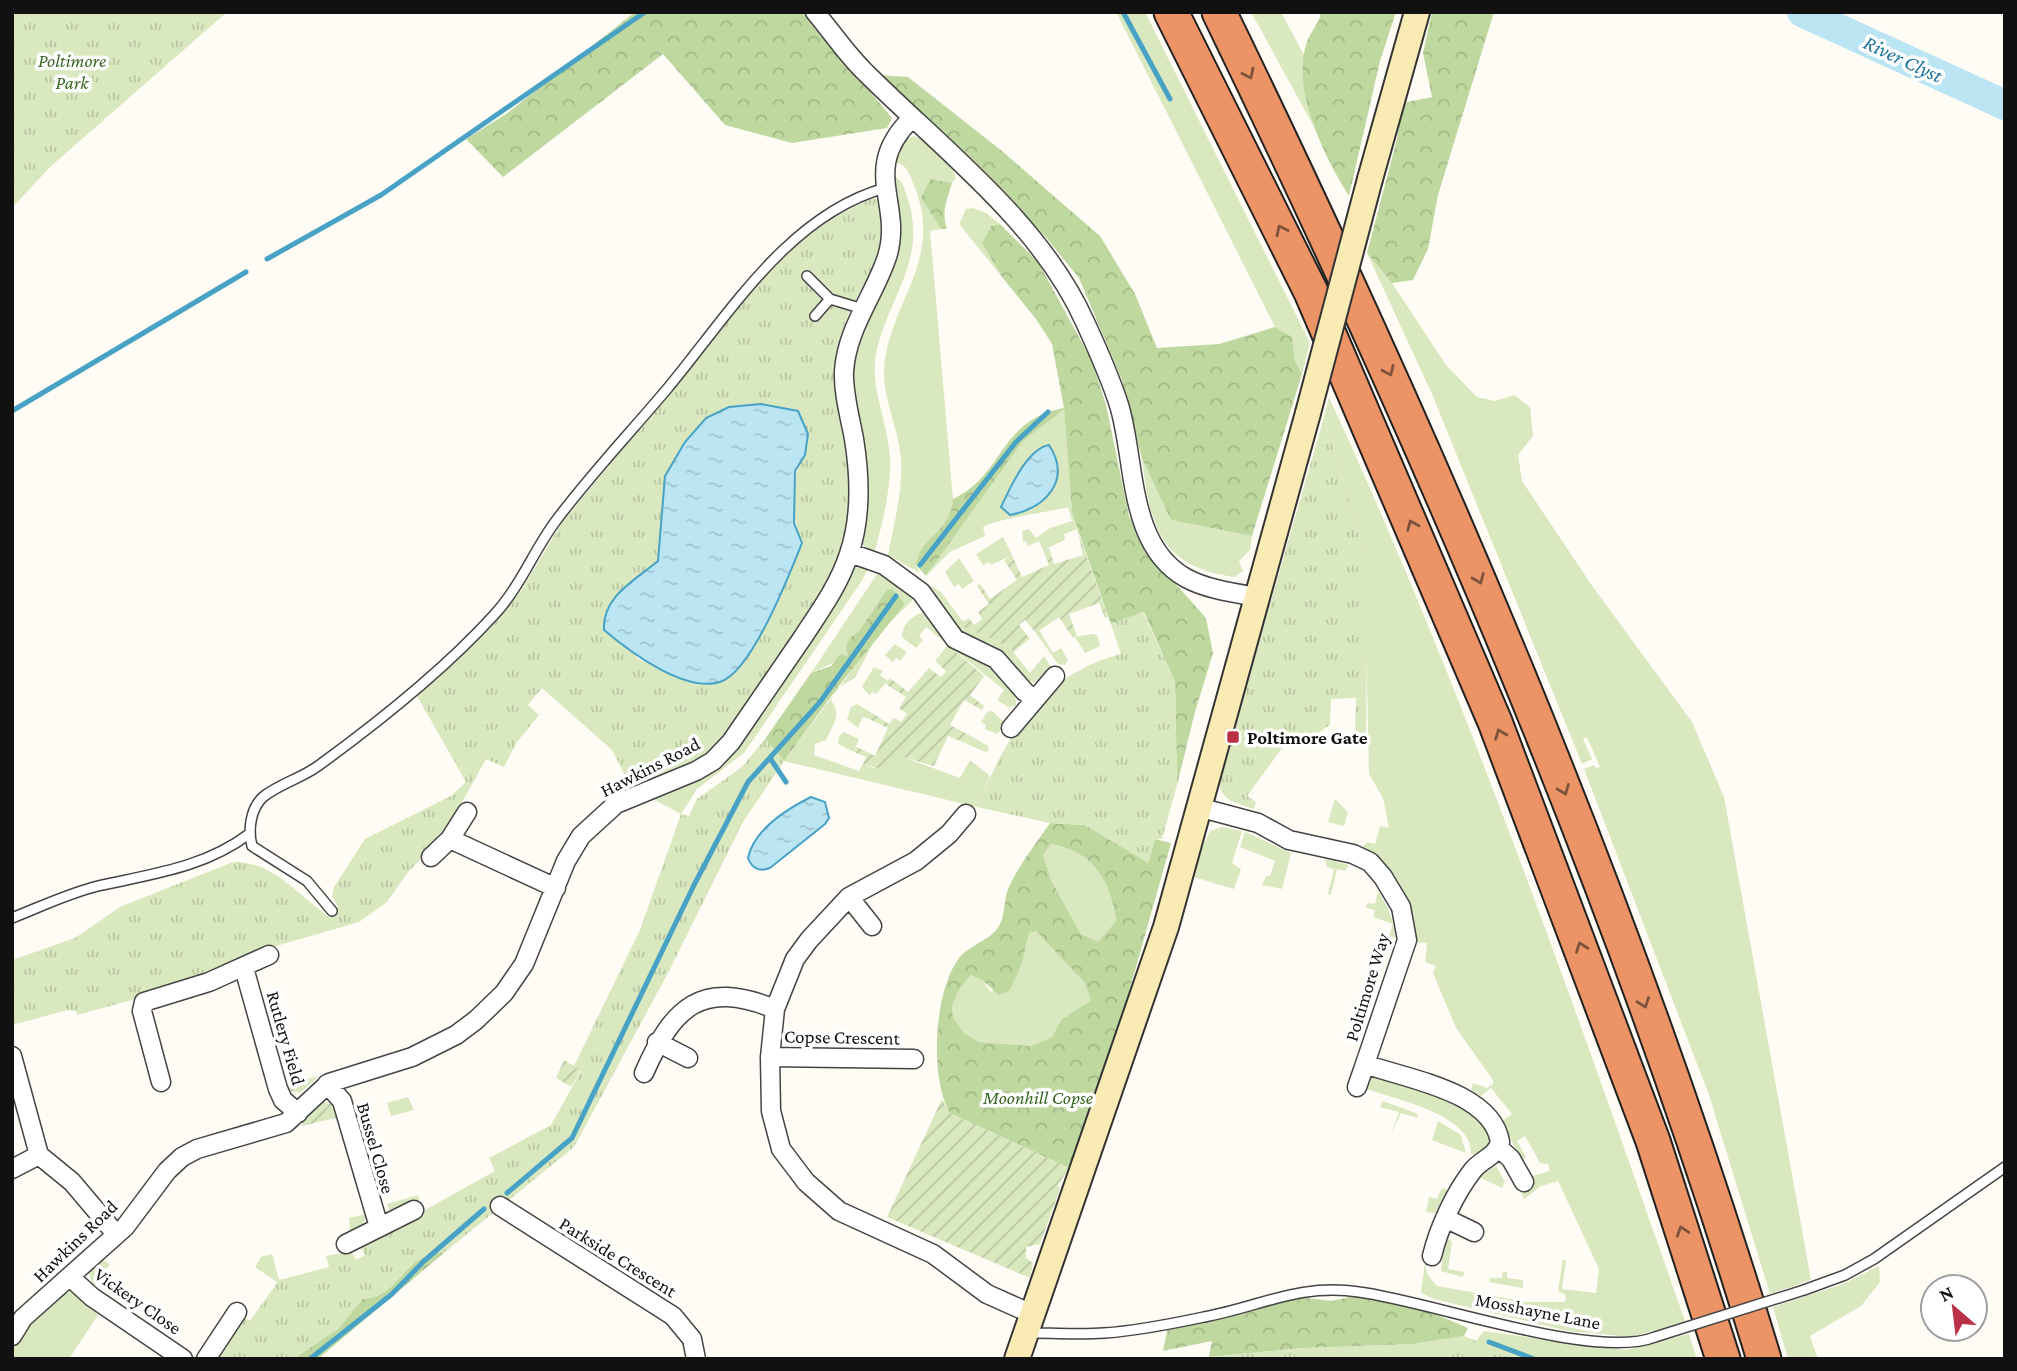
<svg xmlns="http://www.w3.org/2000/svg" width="2017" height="1371" font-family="'Crimson Pro',serif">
  <defs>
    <pattern id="forest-crowns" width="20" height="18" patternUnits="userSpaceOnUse" patternTransform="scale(1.75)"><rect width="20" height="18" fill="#bfd8a0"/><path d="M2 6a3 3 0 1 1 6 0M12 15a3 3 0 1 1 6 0" fill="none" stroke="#a3b889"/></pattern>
    <pattern id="park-tufts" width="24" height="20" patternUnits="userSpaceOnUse" patternTransform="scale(1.75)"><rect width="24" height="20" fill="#d9e8bf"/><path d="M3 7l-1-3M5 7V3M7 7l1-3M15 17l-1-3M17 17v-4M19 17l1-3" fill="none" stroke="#b9c6a3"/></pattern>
    <pattern id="garden-furrows" width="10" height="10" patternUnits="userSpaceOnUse" patternTransform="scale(1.75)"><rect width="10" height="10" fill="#d9e8bf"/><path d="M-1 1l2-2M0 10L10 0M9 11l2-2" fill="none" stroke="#b9c6a3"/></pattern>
    <pattern id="water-ripples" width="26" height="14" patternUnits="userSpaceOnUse" patternTransform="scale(1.75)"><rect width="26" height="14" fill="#bce5f3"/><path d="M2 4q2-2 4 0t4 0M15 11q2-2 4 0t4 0" fill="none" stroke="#a1c3cf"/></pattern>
  </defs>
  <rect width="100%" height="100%" fill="#fefcf5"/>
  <path fill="#d9e8bf" d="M1116 12H1145L1310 343 1302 374 1295 361 1292 337 1275 327Z
    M1251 12H1281L1306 59 1304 80 1314 127Z
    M914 136C929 140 952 163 956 178L952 183 930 179 921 198 941 229 930 231 953 499C950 525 930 542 916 565L920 573 888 555C894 524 903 490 901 459 899 429 883 400 884 370 888 302 945 262 914 185 909 174 908 165 895 162L903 141Z
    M893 176C902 179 904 187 907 196 928 258 891 293 877 349 868 387 889 422 890 460 891 490 882 525 874 554L860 542 850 369Z
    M973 208 986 213 1000 224 991 226 982 243 1002 277 959 224 966 209Z
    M1367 253 1392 283 1446 365 1477 397 1495 401 1514 395 1530 407 1533 436 1518 455 1522 481 1593 587 1692 722 1724 797 1811 1280 1770 1294 1709 1095 1584 769 1594 765 1596 768 1600 767 1587 737 1583 739 1592 759 1582 764 1432 394Z
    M1329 397C1467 697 1576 1010 1685 1321L1632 1337 1568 1331 1434 1299 1421 1293 1425 1262 1427 1274 1437 1286 1527 1302H1565L1566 1295 1558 1291 1563 1260H1566L1562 1289 1596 1293 1599 1269 1558 1181 1541 1186 1524 1199 1518 1187 1532 1176 1550 1171 1548 1164 1540 1163 1525 1136 1517 1141 1526 1157 1522 1160 1501 1122 1512 1114 1491 1088 1481 1096 1471 1090 1473 1083 1487 1088 1493 1084V1080L1456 1028 1433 973 1436 966 1425 962 1427 943 1415 942C1419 908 1393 861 1362 848L1367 842 1375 844 1380 826 1389 828 1383 798 1369 774 1364 553 1324 417Z
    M1064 408 1072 513 1077 529 1064 534 1065 540 1043 550 1039 541 1028 546 1026 541 1023 542 1022 531 1029 529 1036 538 1050 528 1072 521 1068 507C1049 512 994 519 983 527L985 536 950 552 926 576 1023 441Z
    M1142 459 1171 520 1252 536 1250 550 1239 561 1243 571 1235 577C1160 567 1150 526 1142 459Z
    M1003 537 1012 555 991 565 989 562 983 565 976 554Z
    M959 558 974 581 962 589 959 584 954 587 945 572Z
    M862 565 869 567 861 582 744 753 697 789 681 814 651 798 852 569Z
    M879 571 912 596 913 600 888 624 905 604 886 591 859 631 850 638 848 656 811 673Z
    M932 586 941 592 963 622 962 626 1009 647 1030 673 1044 656 1052 669 1034 682 1024 681C1013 668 1006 652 991 644 980 639 969 644 960 635 947 622 944 604 928 590Z
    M924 613C933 625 942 637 954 647 973 662 1019 675 1016 706L1008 707 997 700 1004 690 926 627 919 636 923 640 916 648 902 637C901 626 914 613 924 613Z
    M1039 630 1053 653 1061 648 1068 660 1065 665 1058 664 1036 633Z
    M1092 634 1097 635 1100 646 1085 653 1075 637Z
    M874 641 855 678 836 689 831 700C842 715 833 725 826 740L815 744 814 755 859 771 863 764 874 768 903 757 960 778 970 760 990 776 977 807 784 761Z
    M895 644 907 652 900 661 896 658 893 662 885 655Z
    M874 667 883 671 880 675 888 681 876 694 872 692 870 696 862 687Z
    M857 704 872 713 869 719 863 717 858 728 847 719 851 707Z
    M992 711 1006 724 997 734 985 729 986 725 981 722 987 712Z
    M844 732 859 739 854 752 838 744 839 736Z
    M969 735 988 746 989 751 985 752 965 743Z
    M1335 799 1348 812 1344 826 1328 822Z
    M1222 827 1242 831 1232 863 1241 869 1234 889 1187 875 1196 846 1202 848 1210 831Z
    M1245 832 1291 853 1282 889 1262 885 1266 876H1270L1275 861 1240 847Z
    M1051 844C1094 852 1111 881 1116 921L1098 942 1081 934 1051 880 1043 855Z
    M1325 859 1349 865 1345 871 1337 869 1331 895 1328 894 1334 869 1327 867Z
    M1378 891C1388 906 1394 920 1395 938L1389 936 1393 924 1373 917 1375 910 1366 908 1367 903 1375 904Z
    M1036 931 1084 982 1091 1000 1061 1020 1052 1037 1031 1046 979 1042 964 1033 953 1017 952 1006 959 990 971 975 982 980 991 992 1022 963 1029 933Z
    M1377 1075 1468 1107 1492 1137V1144L1478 1155 1471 1154C1473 1114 1394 1099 1363 1088L1368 1079Z
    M408 1097 414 1110 391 1116 387 1103Z
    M1383 1101 1418 1114 1417 1118 1401 1113 1391 1134 1399 1112 1380 1107Z
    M1438 1121 1461 1135 1466 1153 1432 1140Z
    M1496 1166 1505 1182 1502 1188 1479 1177Z
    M1442 1188 1448 1190 1435 1213 1426 1212 1429 1197 1437 1199Z
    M418 1195 419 1200 410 1205 409 1203 389 1210 387 1204Z
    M366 1214 363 1226 350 1234 349 1218Z
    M1449 1239 1452 1242 1448 1269 1464 1272 1463 1277 1441 1271 1444 1245Z
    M272 1254 279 1280 277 1282 255 1267 261 1257Z
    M102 1259 110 1264 93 1287 89 1273Z
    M1879 1266 1880 1282 1861 1306 1810 1336 1818 1359H1788L1773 1307 1843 1284Z
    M1503 1271 1507 1272V1278L1523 1280V1288L1489 1282 1490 1278H1502Z
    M72 1292 98 1315 69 1359H12C13 1330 45 1311 64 1293Z
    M1484 1331 1625 1350 1689 1334 1697 1359H1518L1480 1350 1476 1341Z
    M1464 1336 1450 1359H1305V1348L1413 1344Z"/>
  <path fill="url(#forest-crowns)" fill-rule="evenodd" d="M635 12H804L892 118 887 128 792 143 725 125 663 54 503 177 466 139 506 114Z
    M1321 12H1396L1380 61 1349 196C1325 158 1290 88 1307 42 1311 30 1319 25 1321 12Z
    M1432 12H1494L1438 195 1428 249 1413 280 1392 283 1367 253 1397 139 1402 103 1432 97 1423 53Z
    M878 75 908 77 1002 151 1100 236 1135 294 1157 348 1219 344 1275 327 1292 337 1295 361 1302 374 1252 536 1171 520 1142 459 1122 380 1079 278 1044 235Z
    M930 179 952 183C947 200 941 211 947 229H941L921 198Z
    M1000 224 1038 262 1092 361 1106 405 1129 516 1143 547 1206 618 1213 653 1195 712 1177 785 1175 682 1144 612 1111 624 1072 513 1064 409 1023 441 926 576 916 565C921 535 949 535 953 499 1005 475 998 420 1064 408L1052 344 1036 319 1002 277 982 243 991 226Z
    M892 589 905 604 838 687 784 761 765 739 811 673 831 666 840 654 848 656 846 646 850 638 859 631 886 591Z
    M1050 823 1085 825 1148 862 1155 839 1171 843 1123 1013 1069 1168 950 1113C929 1078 934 991 959 958 969 945 994 939 1000 924 1005 914 1004 902 1007 892 1017 867 1035 845 1050 823ZM1051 844C1094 852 1111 881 1116 921L1098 942 1081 934 1051 880 1043 855ZM1036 931 1084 982 1091 1000 1061 1020 1052 1037 1031 1046 979 1042 964 1033 953 1017 952 1006 959 990 971 975 982 980 999 995 1010 990 1022 963 1029 933Z
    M445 1252 318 1359H293L339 1328 362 1299C403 1296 399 1255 445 1252Z
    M1358 1295 1433 1313 1468 1328 1464 1336 1413 1344 1305 1348 1209 1357 1212 1341 1163 1351 1168 1327 1208 1321 1298 1297 1332 1301Z"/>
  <path fill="url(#park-tufts)" fill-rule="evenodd" d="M12 12H227L50 167 12 208Z
    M872 198 878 199C902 262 847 288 841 342 834 402 858 461 849 522 846 540 840 567 832 583 819 606 802 627 788 649 765 684 744 723 712 751 691 770 657 780 629 783L612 750 542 688 528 705 539 715 517 742 504 767 486 759 442 838 408 872 387 902 359 922 256 952 241 963 136 999 77 1015 76 1011 68 1010 12 1025V960L75 938 120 907 233 862C273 861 299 896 330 918L338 907 332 896 334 887 365 839 451 796 466 782 416 694 497 620 521 591 561 524 781 256 834 217ZM729 407 805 455C788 481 791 514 802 544 786 582 751 690 697 681 676 678 656 666 637 658L630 584 658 561 685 442 706 418Z
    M1324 417 1364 553 1367 603 1366 739 1357 745 1352 737 1355 734 1356 698 1331 699 1330 725 1303 743 1291 736 1247 796 1256 802 1254 809C1237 803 1221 802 1219 781Z
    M1143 612 1175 682 1177 785 1162 839H1155L1148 863 1085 825 1050 823 977 807C1008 734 1040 675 1121 654L1111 624Z
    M765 739 784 761 743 822 669 971 574 1147 445 1252C399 1255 403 1296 362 1299L339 1328 293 1359H214L241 1315 250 1321 279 1280 329 1267 326 1256 351 1251 356 1260 365 1255 360 1246 495 1171 489 1158 551 1125 581 1071 574 1066 640 930 681 814 689 816 697 799 742 767Z
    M1464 1336 1476 1341 1481 1350 1518 1359H1450Z
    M1305 1348V1359H1208L1209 1357Z"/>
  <path fill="url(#garden-furrows)" d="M1077 529 1108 617 1105 618 1099 603 1069 614 1077 636 1073 638 1059 617 1036 633 1025 620 1019 625 1030 639 1013 652 1009 647 962 626 961 623 969 618 974 625 982 619 978 612 989 604 977 586 980 584 990 599 1017 580 1004 560 1012 555 1022 577 1049 565 1043 550 1049 548 1054 564 1083 555Z
    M948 645 984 676 970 695 984 706 982 710 964 700 950 725 969 735 965 743 948 736 934 766 903 757C893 772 878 769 863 764L866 757 854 752 857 747 875 756 888 728 869 719 872 713 889 724 894 718 901 722 907 714 899 708 906 697 886 684 890 678 908 692 929 668 941 677 946 671 935 661Z
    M564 1060 581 1070 571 1087 556 1078Z
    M319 1076 301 1092 287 1091 284 1086Z
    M942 1099 950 1113 1069 1168 1058 1185 1060 1189 1040 1244 1026 1247V1258L1033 1263 1030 1278 887 1217Z
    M323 1102 332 1104 339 1117 302 1126 301 1122 316 1105Z"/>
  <path fill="url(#water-ripples)" stroke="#47a2c6" stroke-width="2" d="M761 404 798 411 808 434 805 455 795 471 794 523 802 543C790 573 752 672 720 682 685 693 630 652 604 630 602 597 634 581 658 561L665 476 685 442 706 418 729 407Z
    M1049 445C1072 480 1046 508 1010 515L1001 507C1010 488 1027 449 1049 445Z
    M811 797 825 802 829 818 825 824 770 868C760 872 752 869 748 858 754 830 787 809 811 797Z"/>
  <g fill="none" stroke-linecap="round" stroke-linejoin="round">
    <path stroke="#47a2c6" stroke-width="5" d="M1123 12 1170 99
      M267 259 381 195 645 12
      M12 411 246 272
      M920 565 1016 442 1048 412
      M770 758 786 782
      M507 1193 572 1138 694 885 748 782 820 702 896 596
      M1489 1342 1534 1359
      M310 1359 392 1294 424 1261 484 1209"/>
    <path stroke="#bce5f3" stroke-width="30" d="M1802 12 2005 105"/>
    <defs>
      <path id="lane" d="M807 276 830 299 863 309
        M815 316 830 299
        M332 911 307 881 252 846C248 831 250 809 263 797 279 784 302 778 318 766 380 721 443 671 494 615 520 587 533 552 555 522 589 476 630 433 667 389 728 316 788 215 885 188
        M12 918C40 907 69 893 98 886 151 874 204 868 249 834
        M1804 1290 1845 1275 1874 1259 2005 1167
        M1028 1329 1035 1333C1058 1333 1081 1335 1104 1333 1137 1331 1171 1324 1204 1317 1259 1307 1299 1283 1359 1292 1430 1301 1595 1361 1655 1337"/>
      <path id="street" d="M815 12C832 32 847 55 866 73 941 148 1041 223 1085 322 1097 348 1110 377 1119 405 1136 460 1127 545 1186 578 1206 589 1234 593 1257 597
        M850 553 884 565 921 592 955 639 996 659 1025 692 1035 699
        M1011 728 1055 676
        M1198 807 1258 823 1289 840 1353 854 1370 862 1383 877 1401 907 1407 940 1365 1064C1406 1079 1492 1091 1500 1142 1497 1156 1482 1159 1473 1170 1455 1193 1439 1227 1432 1256
        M966 814 949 834 916 861 849 897 809 940 795 959 775 1009 770 1057 771 1111 781 1149 806 1182 839 1211 933 1254 987 1294 1032 1314
        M450 839 556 888
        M431 857 450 839 467 812
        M849 897 872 926
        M244 968 278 1089 283 1100 298 1113
        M657 1042 688 1058
        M12 1056 39 1155 72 1182 116 1234
        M770 1057 914 1059
        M644 1073C673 1007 701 979 775 1009
        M161 1082 142 1011 144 1002 209 982 269 955
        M327 1084 342 1101 379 1227
        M1357 1087 1365 1064
        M1499 1148 1511 1159 1524 1182
        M12 1169 39 1155
        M500 1206 673 1316 692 1339 696 1359
        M1445 1218 1474 1232
        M346 1244 414 1210
        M70 1277 92 1297 183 1359
        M12 1336 23 1318 125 1227 167 1171 182 1157 197 1149 286 1123 329 1083 412 1057 456 1035 476 1020 504 993 524 964 566 861 581 836 616 804 696 771 713 761 731 742C755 707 779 672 803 637 820 611 839 585 849 554 861 519 860 476 854 439 850 417 843 393 844 371 847 328 874 296 887 257 904 203 859 170 912 118
        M206 1359 237 1312"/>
      <path id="secondary" d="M1370 179 1417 12
        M1017 1359 1166 927 1308 413"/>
      <path id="highway" d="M1171 12 1311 292 1495 722 1653 1141 1723 1359
        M1219 12C1431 448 1623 894 1764 1359"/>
    </defs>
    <use href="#lane" stroke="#444" stroke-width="12"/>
    <use href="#street" stroke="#444" stroke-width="21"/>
    <use href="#secondary" stroke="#333" stroke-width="28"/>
    <use href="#highway" stroke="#222" stroke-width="37"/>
    <use href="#lane" stroke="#fff" stroke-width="9"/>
    <use href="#street" stroke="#fff" stroke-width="18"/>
    <use href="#secondary" stroke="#faebb4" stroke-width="24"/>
    <use href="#highway" stroke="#ec9466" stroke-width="33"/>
    <defs>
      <path id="lane-bridge" d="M1655 1337 1804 1290"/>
      <path id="secondary-bridge" d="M1308 413 1370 179"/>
    </defs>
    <use href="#lane-bridge" stroke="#444" stroke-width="12" stroke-linecap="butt"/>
    <use href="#secondary-bridge" stroke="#333" stroke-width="28" stroke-linecap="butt"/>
    <use href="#lane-bridge" stroke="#fff" stroke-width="9"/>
    <use href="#secondary-bridge" stroke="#faebb4" stroke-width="24"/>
  </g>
  <defs><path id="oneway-chevron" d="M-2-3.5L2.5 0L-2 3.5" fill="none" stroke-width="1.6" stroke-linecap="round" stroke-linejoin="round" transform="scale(1.75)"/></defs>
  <g stroke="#7e523c">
    <use href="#oneway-chevron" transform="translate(1249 74) rotate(64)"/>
    <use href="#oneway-chevron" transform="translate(1281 230) rotate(-116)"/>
    <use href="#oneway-chevron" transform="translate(1389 371) rotate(66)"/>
    <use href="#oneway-chevron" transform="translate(1412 525) rotate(-113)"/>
    <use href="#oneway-chevron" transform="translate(1479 579) rotate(68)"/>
    <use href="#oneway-chevron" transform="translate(1500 734) rotate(-111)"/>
    <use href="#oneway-chevron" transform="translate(1564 790) rotate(68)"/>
    <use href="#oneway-chevron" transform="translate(1581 947) rotate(-110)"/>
    <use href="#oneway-chevron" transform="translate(1644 1003) rotate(70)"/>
    <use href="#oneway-chevron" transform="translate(1682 1231) rotate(-108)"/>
  </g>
  <rect fill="#ba3046" stroke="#fff" stroke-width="2.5" x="1226" y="730" width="14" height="14" rx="3.5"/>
  <g text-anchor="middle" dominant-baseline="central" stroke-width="7" stroke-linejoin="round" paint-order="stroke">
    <g font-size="19" font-style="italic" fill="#396624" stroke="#fff">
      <text x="72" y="60">Poltimore<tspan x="72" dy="22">Park</tspan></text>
      <text x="1038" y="1097">Moonhill Copse</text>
    </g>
    <g font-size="19" font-weight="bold" fill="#111" stroke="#fff" text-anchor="start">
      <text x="1247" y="737">Poltimore Gate</text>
    </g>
    <g font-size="19" fill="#111" stroke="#fff">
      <text transform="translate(650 767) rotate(-27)">Hawkins Road</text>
      <text transform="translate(1367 987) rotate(-73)">Poltimore Way</text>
      <text transform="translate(842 1037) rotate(1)">Copse Crescent</text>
      <text transform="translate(286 1038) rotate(74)">Rutlery Field</text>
      <text transform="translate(376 1148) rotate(74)">Bussel Close</text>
      <text transform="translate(75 1241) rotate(-44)">Hawkins Road</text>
      <text transform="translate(618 1257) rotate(32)">Parkside Crescent</text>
      <text transform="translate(138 1301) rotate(35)">Vickery Close</text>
      <text transform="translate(1538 1311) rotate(11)">Mosshayne Lane</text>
    </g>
    <g font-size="21" font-style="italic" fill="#20749d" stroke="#fff">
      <text transform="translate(1903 59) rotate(25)">River Clyst</text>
    </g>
  </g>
  <rect width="2017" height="1371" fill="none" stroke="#111111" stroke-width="28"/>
  <g transform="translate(1954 1308) rotate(332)"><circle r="33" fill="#ffffff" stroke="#a0a0a0" stroke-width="2"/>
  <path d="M0-5L12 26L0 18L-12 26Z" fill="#ba3046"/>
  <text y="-10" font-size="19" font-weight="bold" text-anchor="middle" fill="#111111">N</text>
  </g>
</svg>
